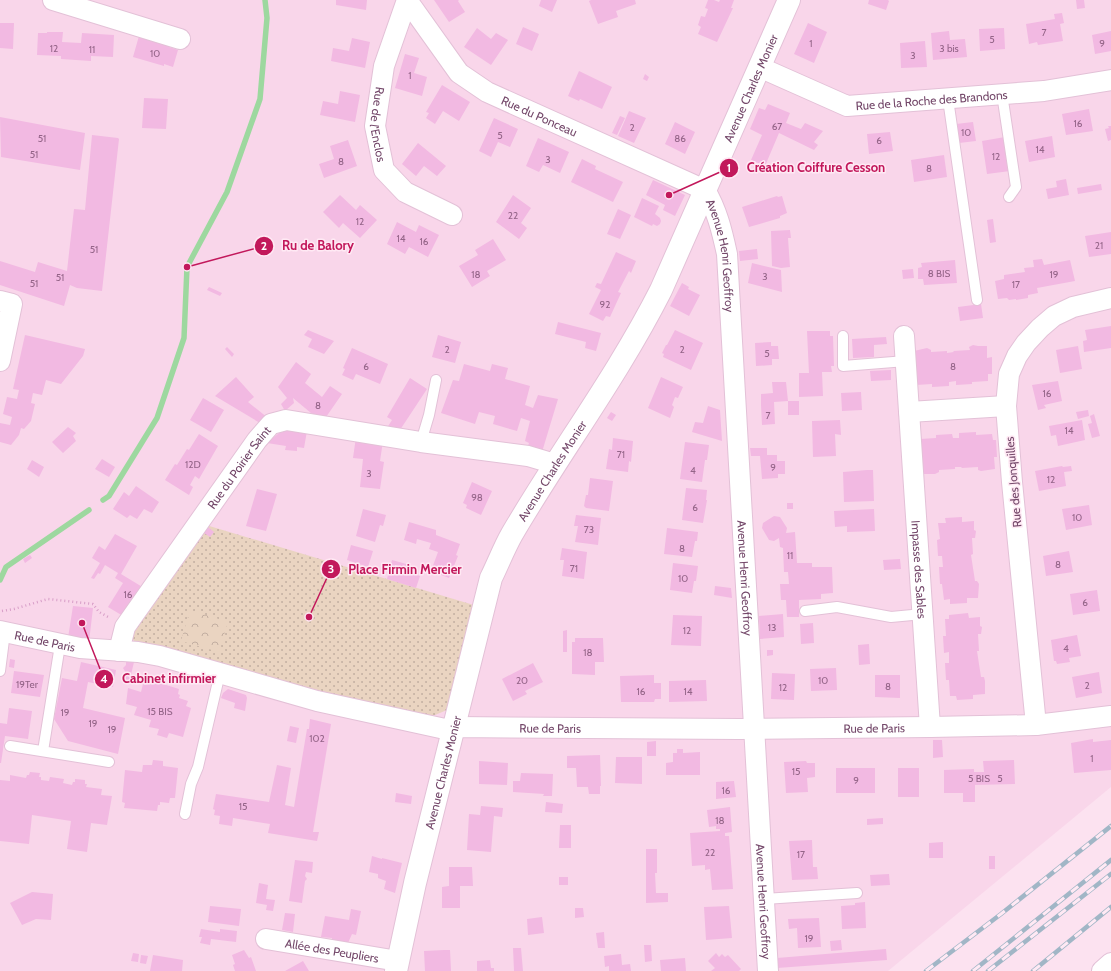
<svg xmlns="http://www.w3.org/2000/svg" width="1111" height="971" font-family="Cabin,sans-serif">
  <defs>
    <pattern id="grass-dots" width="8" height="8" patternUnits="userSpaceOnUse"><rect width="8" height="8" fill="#ead4c1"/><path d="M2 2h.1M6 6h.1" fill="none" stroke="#c2aea1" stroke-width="1.8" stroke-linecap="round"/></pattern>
    <pattern id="park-crowns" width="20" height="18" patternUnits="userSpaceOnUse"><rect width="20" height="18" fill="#ead4c1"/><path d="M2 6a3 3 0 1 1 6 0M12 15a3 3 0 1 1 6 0" fill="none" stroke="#c2aea1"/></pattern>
  </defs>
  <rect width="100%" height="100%" fill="#fce2f0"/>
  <path fill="#f9d6ea" d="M0 0H1111V787L888 971H0Z"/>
  <path fill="url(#grass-dots)" d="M206 525 477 606 447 710 435 715H416L138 644 133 640V631Z"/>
  <path fill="url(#park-crowns)" d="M190 610 228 622 219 652 181 641Z"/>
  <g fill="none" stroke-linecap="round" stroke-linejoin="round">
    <path stroke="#9dd89f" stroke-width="5.5" d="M103 500 109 496 157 418 184 338 187 267 227 192 260 99 267 18 265 0
      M0 580 6 567 89 510"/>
  </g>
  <path fill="#f2b9e2" d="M336 0H367L366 10 336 5Z
    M434 0H459L458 1 465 12 449 22Z
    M541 0H557L552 12 539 6Z
    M591 0H635L636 4 616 11 618 17 598 24 589 1Z
    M708 0H714L719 2 720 0H734L731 8H733L717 42 698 34 701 27 698 25 701 16 705 17 708 9 705 8Z
    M869 0H888L889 1 886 10 868 4Z
    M1076 0H1084L1085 8 1077 9Z
    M1062 13 1064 23 1060 24 1063 41 1038 45 1037 42 1029 44 1026 24 1055 19 1054 14Z
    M0 23H14L13 49 0 48Z
    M808 23 827 32 814 63 794 54Z
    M523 27 539 34 532 51 516 44Z
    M477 28 491 39 496 33 508 40 491 65 464 47Z
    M1004 28 1005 49 980 51 979 29Z
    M949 31 950 40 965 39 967 57 933 60 931 33Z
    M1111 31V51L1095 54 1092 35Z
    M47 32H63L62 42 81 43 82 33 114 35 113 57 91 56V61L61 59V56L37 55 38 33H47Z
    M139 36 170 45 169 47 178 50 173 67 164 64V66L133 57Z
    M352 38 370 42 365 68 331 61 333 48 349 51Z
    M925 41 927 67 901 68 900 43Z
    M405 54 419 58 414 73 427 77 422 96 395 88Z
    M579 71 612 87 602 109 580 99 579 101 568 96Z
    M645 74 649 77 647 81 643 79Z
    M442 85 470 102 459 121 443 111 435 124 426 118 429 113 426 112Z
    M340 91 360 95 355 122 320 115 323 101 338 104Z
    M144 98 168 99 166 129 142 128Z
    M768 104 790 113 786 123 801 129 805 123 823 131 814 142 818 145 814 150 779 133 765 166 751 160 762 135 750 129 759 108 765 110Z
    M1089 109 1093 131 1066 135 1062 114Z
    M629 111 646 118 634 143 618 136Z
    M620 116 625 118 617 135 612 133Z
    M0 117 85 133 80 170 1 157Z
    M494 118 518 129 510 147 498 142 491 157 479 151Z
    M675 122 695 132 685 154 665 144Z
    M973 122 976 141 959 143 956 124Z
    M1108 126H1111V140L1108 141 1105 129 1109 128Z
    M890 132 893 151 869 154 867 134Z
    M92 135 118 138 119 139 102 291 77 288 70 285 64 306 0 285V261L35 272 38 262 67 271 74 209 85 210Z
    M1052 136 1055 157 1029 162 1025 141Z
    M1005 137 1010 171 987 174 982 141Z
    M538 138 569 152 560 173 543 165 539 172 526 166Z
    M348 140 357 166 324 178 319 164 334 159 330 146Z
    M418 143 446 166 437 176 424 166 416 176 402 164Z
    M944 155 947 177 914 182 911 160Z
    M582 159 596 166 595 169 623 182 613 202 571 182Z
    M1066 179 1069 195 1048 199 1046 189 1057 187 1056 181Z
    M653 180 685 195 675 216 663 210 665 205 646 195Z
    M1101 184 1102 190 1078 194 1077 188Z
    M340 195 356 210 360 205 377 220 360 238 343 223 339 228 323 212Z
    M513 195 531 208 521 223 527 228 519 239 496 222Z
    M777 196 778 197 782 196 787 213 780 216V218L749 227 742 207Z
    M642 198 659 206 655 214 660 218 661 221 660 224 657 226 653 224 652 226 634 217Z
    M618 209 631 215 620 239 607 234Z
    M993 219 996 242 990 243 987 220Z
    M397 222 416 232 419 225 439 235 428 257 409 247 405 254 387 244Z
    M790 230 791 238H788L790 267 781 268 772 266 771 231Z
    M1111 232V254L1089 257 1085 236Z
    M493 239 506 260 487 271 490 276 472 287 459 266 478 255 475 250Z
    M757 249 758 259 740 261 739 251Z
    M616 252 636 261 631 273 629 271 618 292 621 293 610 317 606 316 603 321 589 314 601 290 595 287 597 283 601 284Z
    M1042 259 1044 265 1070 260 1075 281 1037 288 1038 293 1028 295V298L1016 300V299L1009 300 1007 298 998 299 995 281 1004 279V275L1025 272 1024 268 1034 267 1033 260Z
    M955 260 957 283 924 285 923 279H918V268L922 267 921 263Z
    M752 263 781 270 782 292 748 283Z
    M913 269 914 278 903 279 902 270Z
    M682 283 689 287 688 289 700 295 689 316 670 306Z
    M209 287 222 293 220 296 207 290Z
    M981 304 983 318 960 321 958 307Z
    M558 322 601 333 596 351 585 348 586 342 555 334Z
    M1111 326V348L1084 352 1083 341 1087 340 1085 330Z
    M308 330 334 341 324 354 308 347 312 339 304 335Z
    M675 330 703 343 691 370 663 357 664 354 662 353 666 345H667Z
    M807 331H830V336H833L834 366H831L832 372H822L823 396 799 397V373H809Z
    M25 335 85 349 83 356 61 384 46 380 42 395 33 393 31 403 35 404 31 421 24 429 21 428 19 435 11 445 0 442V423L10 425 12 417 3 414 7 397 17 399 19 390 13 389Z
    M438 335 461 342 455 363 432 357Z
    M886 337 887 344 874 345V357L853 358 852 339Z
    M771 342V346H778L779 359H772V365L756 366 755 343Z
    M973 345 978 346H987V358L992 357V374H988V381L972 382V384L956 385V381L949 382V386L932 387V384L916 385 914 351 927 348 931 350V352L947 351V353L954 352 953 351 970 350 969 347Z
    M1078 346 1082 369 1060 373 1056 350Z
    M227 347 234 354 232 357 225 349Z
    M352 348 388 364 380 384 356 374 353 380 342 375 345 369 343 368Z
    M296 362 311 374 305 383 322 397 330 386 342 394 324 420 311 413 293 398 294 403 285 411 281 404 287 398 278 387Z
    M464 364 490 371 492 364 508 368 505 379 530 386 525 405 533 408 538 395 558 399 542 452 526 451 529 443 525 441 530 421 521 418 517 431 493 424 495 416 479 412 475 424 441 413 453 380 459 381Z
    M891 370V380L871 381 870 371Z
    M236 377 254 397 248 402 268 418 260 423 215 396Z
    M661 377 683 387 678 398 675 397 672 405 674 407 670 418 648 408Z
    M410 378 427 389 398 433 385 431 392 420 387 417Z
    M1058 381 1062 401 1044 405 1046 408 1038 410 1032 385Z
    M772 382H786L788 401 774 402 775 424 762 425 761 405V394L773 393Z
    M861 392 862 410 842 411 841 393Z
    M203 398 224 410 211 432 190 420Z
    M788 401H799V415H788Z
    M708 406 720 410 722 441 692 432 695 422 703 423Z
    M1088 410 1089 416 1078 419 1076 412Z
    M611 412 616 415 612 421 607 418Z
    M1094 414 1100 436 1092 438 1088 424 1092 423 1090 416Z
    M840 420 841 435 835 434 836 456 813 457 812 421Z
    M1082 420 1085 440 1058 446 1056 435 1051 436 1049 426Z
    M68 427 76 433 73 436 76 441 63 453 52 442Z
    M285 428 307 431 304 448 297 447V451L285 450 286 446 267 443Z
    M976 432V435L992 434 993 440H996L997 457H994L995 469 981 471 978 470V467L962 468 961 467H955V469L939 470V472L935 474H922L920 439 936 438V435L952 434 953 438H959V433Z
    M199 434 218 446 199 479 195 476 190 485 193 487 189 495 165 480 175 464 177 465 187 449 189 450Z
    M356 437 383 441 380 461 384 462 380 489 360 487 363 459 353 458Z
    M613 438 633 441 631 462 629 461 628 472 606 469 609 449 612 450Z
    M685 442 709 445 707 460H705L702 482 680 479Z
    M750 448H767V455H777V461H785V474H778V478L762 479 760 456H751Z
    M102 459 115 467 109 477 95 469Z
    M32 460 44 467 39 477 27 469Z
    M1062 466 1063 467 1071 466 1072 471 1064 472 1066 486 1039 491 1035 471Z
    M867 470H873L874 501 844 502 843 472Z
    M590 478 613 481 609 511 586 508 584 506 586 495H588Z
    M472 482 492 491 481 515 466 508 467 505 463 503Z
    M136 486 159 502 152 513 144 509 137 519 130 515 127 518 113 509 124 492 129 496Z
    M686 488 707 490 706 500H707L703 523 682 520Z
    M257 489 277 494 266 531 246 526Z
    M787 503H793V509H787Z
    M1089 505 1092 525 1066 530 1062 509Z
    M363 509 386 515 383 526 380 525 375 542 356 536Z
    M874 509 875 531 847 532V526L835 527 834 511Z
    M576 515 601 518 598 545 575 542 578 526H574Z
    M774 516 780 517 787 528 786 533 795 532 797 563H812V567H832L833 593 821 594V599L799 600V617H787L786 600H781L780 584H789L788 572H784L783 548 780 547 779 538 774 541 769 540 762 528 763 523Z
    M962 517V522L974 521V530L976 531 975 538H972L973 554 971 555 975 581H977L979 584 978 598H967V603L950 604V599L944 600 942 584H940L939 567H943L942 556H938L937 540 940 539 938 523H946L945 518Z
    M409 522 436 530V535L460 544 456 555 458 556 449 578 431 571 438 552 429 549 431 543 417 539 416 544 404 540Z
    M208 527 214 532 210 537 204 533Z
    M667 528 698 532 697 541H695L692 557 664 554Z
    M115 534 137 546 121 574 144 588 123 616 108 607 123 583 115 578 118 573 105 565 100 574 98 573 94 579 91 578 100 563 92 558 99 546 105 550Z
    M351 545 373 551 368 567 347 560Z
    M562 548 587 552 584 579 562 576 564 560H560Z
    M1069 551 1073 572 1046 576 1043 556Z
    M30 555 32 558 25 563 23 559Z
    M900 559 901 569 884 570 883 560Z
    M392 560 410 565 408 572 420 576 416 588 387 579Z
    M673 563 698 566 696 581H694L692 593 670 590Z
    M715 586 731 588 732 598 714 595Z
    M1097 590 1100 611 1073 615 1070 594Z
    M73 606 93 608 89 642 68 638Z
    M968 613 969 618 980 617V626L982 627 981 634H978L979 651H977L981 677H984L985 681V694L973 695V699L957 700 956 696H950L949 680H946L945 663H949V652L944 653 943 636H946L945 619H949V615Z
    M783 614 784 637 760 639 759 616Z
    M673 615 702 616 701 646 671 645Z
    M813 623 814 643 801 644 800 624Z
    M567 630V652H563V631Z
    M1077 635 1081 656 1069 658 1070 662 1057 664 1056 661H1054L1051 640Z
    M575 638H603L604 662H595V675L572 674V642H575Z
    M869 644 870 664 859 665 858 645Z
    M767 650H773V655L767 656Z
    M10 659 15 660 14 668 9 667Z
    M81 662 116 670 113 687 88 682 83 708 125 718 118 754 68 741 54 719 62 678 77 681Z
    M126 662H134L129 683 122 682 124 672 126 673 123 668 126 665Z
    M533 663 543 682 525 691 527 694 513 701 502 679Z
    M836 668 837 690 811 691 810 669Z
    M14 671 44 675 40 697 11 693Z
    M1099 672 1102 693 1076 698 1072 677Z
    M772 673 795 674 794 700 771 699Z
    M654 675V683H661V699H655L654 702H621L620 676Z
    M875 675H900V698L875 697Z
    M147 679 179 689 178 694 180 695 179 698 188 701 186 706 191 708 183 737 169 733 167 738 157 735 159 729 149 727 151 720 134 715 137 707 126 704 128 688 141 692 143 684 146 685Z
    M706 680 707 701 669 702V681Z
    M228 689 246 695 247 698 245 711 234 708 235 703 221 698 223 693Z
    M9 708 32 711 28 739 5 736 1 763H0V723L7 724Z
    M310 719 331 724 313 832H319L317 841 268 833 270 824 233 818 232 826 219 824 220 816 214 815 215 810 213 809 216 794 269 802 277 765 291 768 285 805 294 807 307 729H309Z
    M290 726 299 728 296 743 287 741Z
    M1093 739V742L1111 740V770L1074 773 1071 743Z
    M933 740H942L943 757 933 758Z
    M656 741V756H647V742Z
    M677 749H683V753L700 752V775H666V763L673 762V753H677Z
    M600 755 601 786H600V794H589L588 787H577L576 768H567V756Z
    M616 757H642V784L615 783Z
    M153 760 163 761V766L178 768 175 798H170L169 803 160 802V805H158L157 811 124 808 125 803 122 802 125 770 142 772 143 765H152Z
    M1014 760 1015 784 975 785V802H963V793H944V770L974 769V772H984L983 761Z
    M479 761 508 763 507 785 479 784Z
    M806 761 807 763H815V777L807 778 808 792 786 793 784 762Z
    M836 768H875V793H836Z
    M898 768H919V797H898Z
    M30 772 40 773 39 777H41V780L49 781 50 777 64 779 63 783 72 785 73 782H75V779L85 780V784H87L86 787 102 789 101 795 112 796 107 825 91 823 87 852 67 849 71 821 32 815 29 844 0 841V780L10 781V775L26 778 27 775H29Z
    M521 773 553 774 552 796H543L544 794 513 792V781H520Z
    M734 781 736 797 716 799V782Z
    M396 793 412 796 411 804 395 802Z
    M546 802 563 804 562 813 545 812Z
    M481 806 503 808 502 817 494 816 491 852 467 850 469 814 480 815Z
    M730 807 732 832 725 833V836H729L733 889 712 890 710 869 705 870V865L692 866 690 833 720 831V829H716V826L709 827 707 810Z
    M883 818V824L867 825V819Z
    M560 825H571V848H559Z
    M812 840 813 867H817L818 879 792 880 789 841Z
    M943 842V858H929V843Z
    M646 849H657V873H655L656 893H668V902L646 903Z
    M372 856 382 859V858L402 863 395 893 384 889 386 881 378 878V874L369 872Z
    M989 856H995V869H989Z
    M295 860 313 862 312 873 306 872 305 876 307 879 305 881 302 903 289 901Z
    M449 867H472L473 886H460V908H442V887L449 886Z
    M889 874 890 885 871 886 870 875Z
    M559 877H568V885H559Z
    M259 883 268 885 266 899 275 900 273 911 266 910 267 905 256 903Z
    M32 892 53 894 51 920 36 919 22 925 10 903Z
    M865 902 866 928 842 929 841 906 855 905V903Z
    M210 906 241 909 239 926 208 922Z
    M729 906 732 938 706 940 704 907Z
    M575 908H583L584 917 575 918Z
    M351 909 361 911 356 935 352 934 348 943 332 941V938L321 937 325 916 349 920Z
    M285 913 295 914 293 932 282 930Z
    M542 917 544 933 528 935 527 919Z
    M819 918 821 947 798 948 797 928 789 929 788 919Z
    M201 929 220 932V929L237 931 236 942 211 939 210 945 200 943 202 937H199Z
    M604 932 605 948H598L596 933Z
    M841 940 842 950 831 951 830 941Z
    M644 945H651L652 961 645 962Z
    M513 948H521L523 971H514Z
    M886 949 887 960 777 968V958Z
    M244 950 249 958 251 957 256 971H235L233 965 235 964 232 955Z
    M444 950H450L451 971H425L424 951Z
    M133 953 139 954 138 962 131 961Z
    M716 953 719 957 722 954 725 957 728 955 741 969 739 971H711L715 968 708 961Z
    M621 954 622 965 630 964 631 971H609V966L605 967 604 956Z
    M141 955 148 956 146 964 140 963Z
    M153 955 183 960 182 971H150Z
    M685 958 686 971H661L660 960Z
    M490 960 491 968H494V971H477V961Z
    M303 961 309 971H285Z"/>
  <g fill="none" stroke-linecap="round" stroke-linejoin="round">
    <defs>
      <path id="service" d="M1002 94 1016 187 1009 197
        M948 99 977 300
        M843 336V366L906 361
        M421 442 429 415 436 380
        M805 611 837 607 891 617 923 614
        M0 671 5 632
        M10 746 109 762
        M43 751 60 645
        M185 814 191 784 198 767 220 673
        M764 899 857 893"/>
      <g id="minor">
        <path d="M53 0 180 39"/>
        <path id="s1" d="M407 0 459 73 487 92 705 190C717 210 722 231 727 254L768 971"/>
        <path id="s2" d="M407 0 384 66 375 126 384 170 405 192 452 215"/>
        <path id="s3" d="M759 67 847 106 1044 91 1111 80"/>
        <path d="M0 301 12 304 0 361"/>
        <path id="s4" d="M904 336 930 727"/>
        <path d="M909 412 1006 406"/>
        <path id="s5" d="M0 631 80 648 138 652 160 656 317 701 445 729 454 727 740 729 930 727 1036 725 1111 716"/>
        <path id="s6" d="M119 651 125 627 257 440 271 424 286 420 421 442 528 456 555 464"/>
        <path d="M1036 725 1012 482 1006 406 1009 374 1017 356 1026 343 1040 328 1054 316 1073 307 1111 298"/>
        <path id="s7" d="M266 939 398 961"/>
        <path d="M1102 971 1111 963"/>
      </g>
      <g id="tertiary">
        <path id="s8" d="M396 971 415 883 491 578C498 564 504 548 512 534 560 452 618 375 661 290L789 0"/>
      </g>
    </defs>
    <use href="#service" stroke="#e3c1d7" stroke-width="12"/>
    <use href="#minor" stroke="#e3c1d7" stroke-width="22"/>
    <use href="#tertiary" stroke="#e3c1d7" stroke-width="24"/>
    <path stroke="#d79dc7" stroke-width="2.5" stroke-dasharray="1 3" stroke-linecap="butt" d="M2 611 14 609 48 599 93 604 99 612 110 618"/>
    <use href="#service" stroke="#fff" stroke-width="10"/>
    <use href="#minor" stroke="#fff" stroke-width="20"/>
    <use href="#tertiary" stroke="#fff" stroke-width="22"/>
    <defs>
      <path id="rail" d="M926 971 1001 914 1111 826
        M973 971 1111 860
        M988 971 1111 874
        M1033 971 1111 907"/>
    </defs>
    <use href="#rail" stroke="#a1b6c6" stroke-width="4.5"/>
    <use href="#rail" stroke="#ffe9f4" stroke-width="3" stroke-dasharray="9" stroke-linecap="butt"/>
  </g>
  <g text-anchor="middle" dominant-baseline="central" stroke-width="3" stroke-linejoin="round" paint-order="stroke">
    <g font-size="10" fill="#946488">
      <text x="1044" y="32">7</text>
      <text x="992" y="39">5</text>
      <text x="811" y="43">1</text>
      <text x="1102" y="43">9</text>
      <text x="54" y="48">12</text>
      <text x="949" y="48">3 bis</text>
      <text x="92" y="49">11</text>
      <text x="155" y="53">10</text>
      <text x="913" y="55">3</text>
      <text x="410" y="75">1</text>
      <text x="1078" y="123">16</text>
      <text x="777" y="126">67</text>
      <text x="632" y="127">2</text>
      <text x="966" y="132">10</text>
      <text x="500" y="135">5</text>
      <text x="42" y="138">51</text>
      <text x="680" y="138">86</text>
      <text x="879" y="140">6</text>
      <text x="1040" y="149">14</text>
      <text x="34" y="154">51</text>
      <text x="996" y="156">12</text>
      <text x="548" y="159">3</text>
      <text x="341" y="161">8</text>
      <text x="929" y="168">8</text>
      <text x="513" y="215">22</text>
      <text x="360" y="221">12</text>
      <text x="401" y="238">14</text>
      <text x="424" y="241">16</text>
      <text x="1099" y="245">21</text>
      <text x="94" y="249">51</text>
      <text x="939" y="273">8 BIS</text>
      <text x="476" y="274">18</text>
      <text x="1054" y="274">19</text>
      <text x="765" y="276">3</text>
      <text x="60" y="277">51</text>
      <text x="34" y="283">51</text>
      <text x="1016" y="284">17</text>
      <text x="605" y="304">92</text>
      <text x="447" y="349">2</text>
      <text x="682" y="349">2</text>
      <text x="767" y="353">5</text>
      <text x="366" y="366">6</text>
      <text x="953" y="366">8</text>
      <text x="1047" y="393">16</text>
      <text x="318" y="405">8</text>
      <text x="768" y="415">7</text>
      <text x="1069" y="430">14</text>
      <text x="621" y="454">71</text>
      <text x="193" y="464">12D</text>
      <text x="773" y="467">9</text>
      <text x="693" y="470">4</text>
      <text x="369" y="473">3</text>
      <text x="1051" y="479">12</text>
      <text x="477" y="497">98</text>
      <text x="695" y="507">6</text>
      <text x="1077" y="517">10</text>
      <text x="589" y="529">73</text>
      <text x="682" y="548">8</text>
      <text x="790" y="555">11</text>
      <text x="1058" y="564">8</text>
      <text x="574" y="568">71</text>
      <text x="683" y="578">10</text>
      <text x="128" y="594">16</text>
      <text x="1085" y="602">6</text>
      <text x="772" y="627">13</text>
      <text x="687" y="630">12</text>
      <text x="1066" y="648">4</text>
      <text x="588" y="652">18</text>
      <text x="522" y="680">20</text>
      <text x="823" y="680">10</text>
      <text x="27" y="684">19Ter</text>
      <text x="1087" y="685">2</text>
      <text x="888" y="686">8</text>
      <text x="783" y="687">12</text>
      <text x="641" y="691">16</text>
      <text x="688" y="691">14</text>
      <text x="160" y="711">15 BIS</text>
      <text x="65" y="712">19</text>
      <text x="93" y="723">19</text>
      <text x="112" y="729">19</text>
      <text x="317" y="738">102</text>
      <text x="1092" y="758">1</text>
      <text x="796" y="771">15</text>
      <text x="979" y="778">5 BIS</text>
      <text x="1000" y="778">5</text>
      <text x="856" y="780">9</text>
      <text x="726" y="790">16</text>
      <text x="243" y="806">15</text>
      <text x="720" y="820">18</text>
      <text x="710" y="852">22</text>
      <text x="801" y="854">17</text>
      <text x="809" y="938">19</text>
    </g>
    <g font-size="12" fill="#74486a" stroke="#ffe9f4">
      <text stroke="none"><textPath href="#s8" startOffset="960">Avenue Charles Monier</textPath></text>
      <text stroke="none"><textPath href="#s3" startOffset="181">Rue de la Roche des Brandons</textPath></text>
      <text stroke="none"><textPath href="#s1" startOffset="181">Rue du Ponceau</textPath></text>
      <text stroke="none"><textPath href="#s2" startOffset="129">Rue de l'Enclos</textPath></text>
      <text stroke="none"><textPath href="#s1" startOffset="431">Avenue Henri Geoffroy</textPath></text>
      <text stroke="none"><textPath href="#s6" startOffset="221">Rue du Poirier Saint</textPath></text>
      <text stroke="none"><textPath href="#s8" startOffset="528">Avenue Charles Monier</textPath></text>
      <text transform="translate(1013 482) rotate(-95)">Rue des Jonquilles</text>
      <text stroke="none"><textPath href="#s4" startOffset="234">Impasse des Sables</textPath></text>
      <text stroke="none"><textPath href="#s1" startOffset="755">Avenue Henri Geoffroy</textPath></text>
      <text stroke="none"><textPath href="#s5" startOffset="46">Rue de Paris</textPath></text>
      <text stroke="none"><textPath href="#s5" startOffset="886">Rue de Paris</textPath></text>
      <text stroke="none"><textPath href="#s5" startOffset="562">Rue de Paris</textPath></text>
      <text stroke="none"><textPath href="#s8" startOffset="204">Avenue Charles Monier</textPath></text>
      <text stroke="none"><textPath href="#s1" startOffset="1079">Avenue Henri Geoffroy</textPath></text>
      <text stroke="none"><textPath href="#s7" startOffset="67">Allée des Peupliers</textPath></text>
    </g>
  </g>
  <path fill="none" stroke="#c2185b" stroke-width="1.5" d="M669 195L729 168M187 267L264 246M309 617L331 569M82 623L104 679"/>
  <g fill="#c2185b" stroke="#ffe9f4" stroke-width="1.5">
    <circle cx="669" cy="195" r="4"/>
    <circle cx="187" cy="267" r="4"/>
    <circle cx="309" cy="617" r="4"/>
    <circle cx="82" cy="623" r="4"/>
    <circle cx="729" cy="168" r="10"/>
    <circle cx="264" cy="246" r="10"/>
    <circle cx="331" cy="569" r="10"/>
    <circle cx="104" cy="679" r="10"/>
  </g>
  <g font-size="12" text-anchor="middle" font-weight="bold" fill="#fff">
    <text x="729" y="172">1</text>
    <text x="264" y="250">2</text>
    <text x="331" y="573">3</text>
    <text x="104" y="683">4</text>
  </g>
  <g font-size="13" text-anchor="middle" font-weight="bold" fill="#c2185b" stroke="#ffe9f4" stroke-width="3" stroke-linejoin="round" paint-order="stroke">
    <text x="816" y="172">Création Coiffure Cesson</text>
    <text x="318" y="250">Ru de Balory</text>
    <text x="405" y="574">Place Firmin Mercier</text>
    <text x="169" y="683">Cabinet infirmier</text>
  </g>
</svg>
